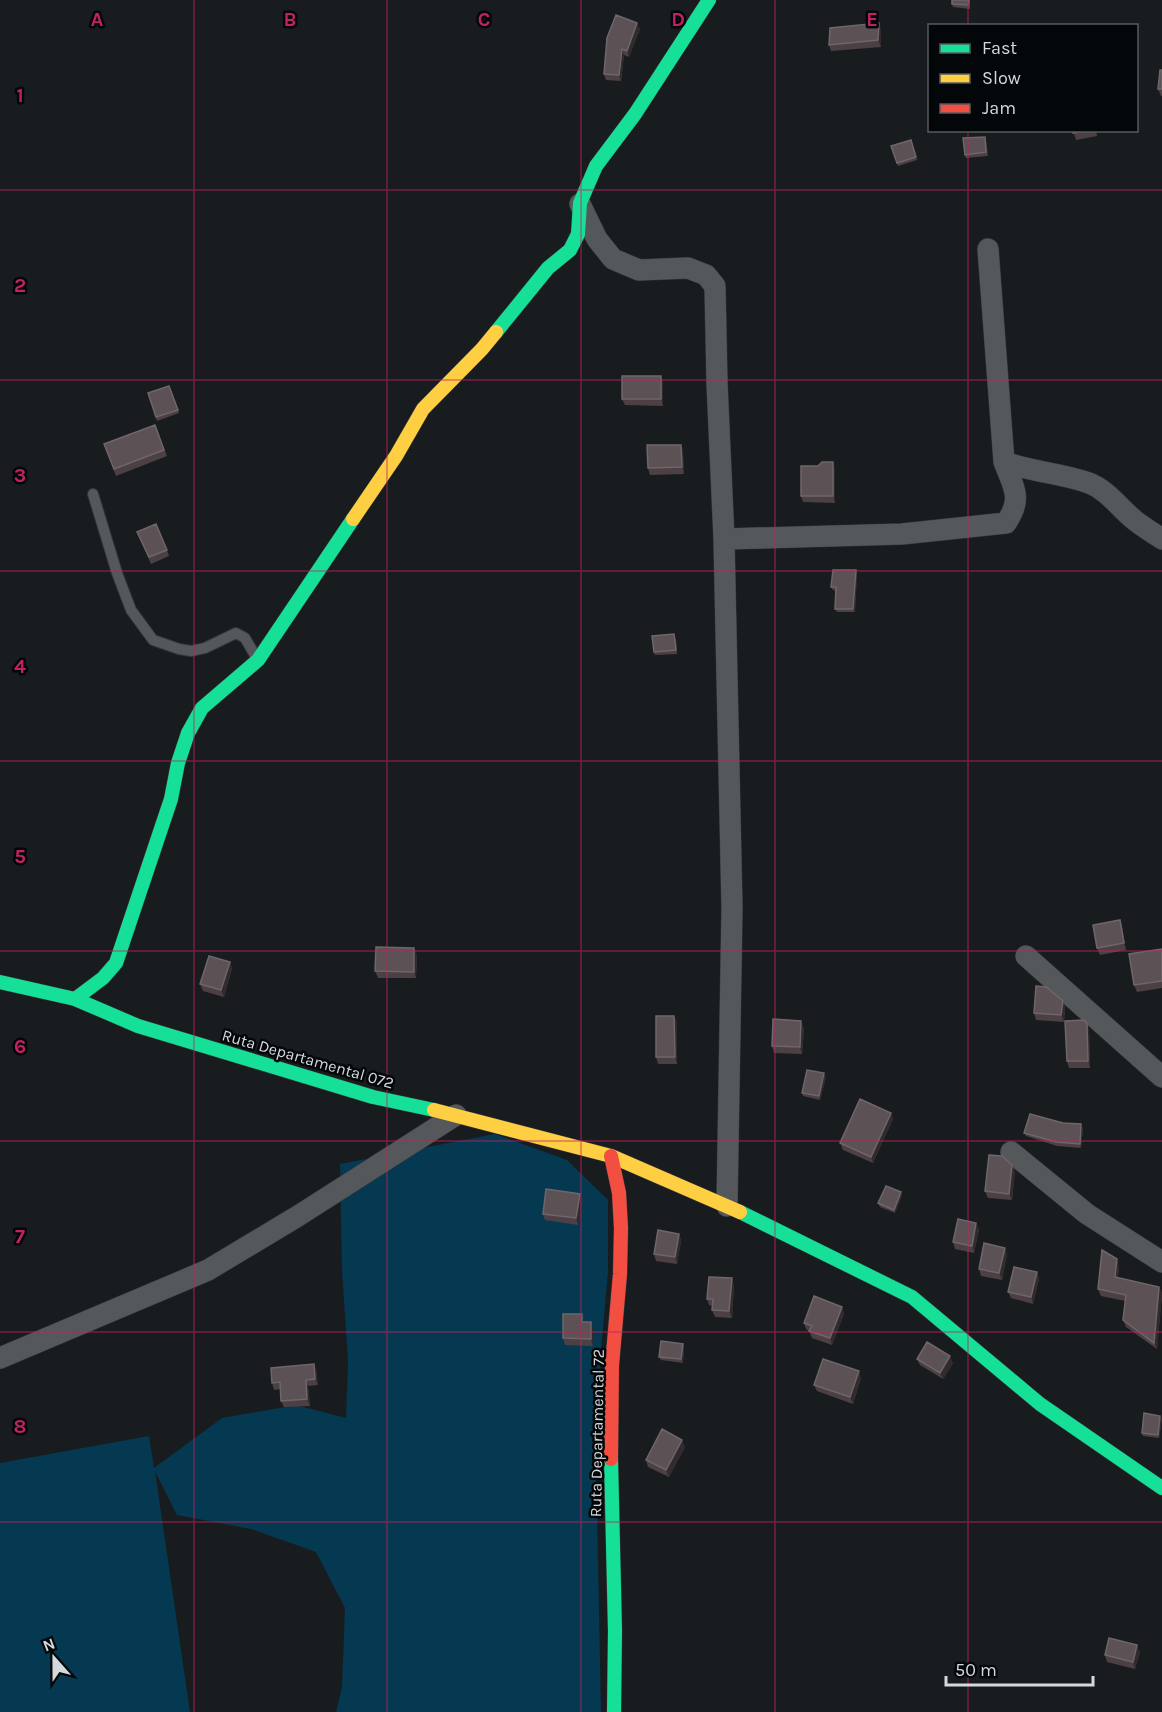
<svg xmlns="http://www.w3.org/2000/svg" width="1162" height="1712" font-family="Karla,sans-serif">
  <rect width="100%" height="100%" fill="#181c1f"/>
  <path fill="#053951" d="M495 1134 567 1160 608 1200V1272L600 1362 596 1458 601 1712H336L342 1687 345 1608 316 1552 251 1529 177 1515 155 1471 190 1712H0V1463L149 1436 154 1468 222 1418 296 1405 346 1418 348 1362 342 1270 340 1164Z"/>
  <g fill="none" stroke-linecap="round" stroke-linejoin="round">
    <defs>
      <path id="lane" d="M93 494 117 573 131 610 153 640 179 649 191 651 205 648 236 633 245 638 256 657"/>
      <path id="street" d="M580 204 597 239 613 259 639 270 688 268 706 275 715 286 717 383 724 539 732 908 727 1206
        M1004 462C1032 472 1061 473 1089 483 1107 490 1118 506 1132 518 1141 526 1152 532 1162 539
        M724 539 902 534 1006 523C1023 498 1014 488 1004 462L988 249
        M1026 956 1162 1077
        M1011 1152 1087 1214 1162 1262
        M0 1358 208 1270 298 1216 456 1115"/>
      <path id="fast" d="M496 332 548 268 570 250 578 234 580 203 596 166 635 114 709 0
        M0 982 75 999 138 1026 373 1097 434 1110
        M75 999 103 978 116 963 171 799 178 763 188 733 202 708 258 660 353 519
        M740 1212 912 1297 1040 1404 1162 1488
        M611 1459 615 1631 614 1712"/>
      <path id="slow" d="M353 519 396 456 423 409 482 349 496 332
        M434 1110 611 1156 740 1212"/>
      <path id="jam" d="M611 1459 612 1365 620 1274 621 1228 619 1193 611 1156"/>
    </defs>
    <use href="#lane" stroke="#36383b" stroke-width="12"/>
    <use href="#street" stroke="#36383b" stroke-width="22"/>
    <use href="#fast" stroke="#36383b" stroke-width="15"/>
    <use href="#slow" stroke="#36383b" stroke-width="15"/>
    <use href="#jam" stroke="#36383b" stroke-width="15"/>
    <use href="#lane" stroke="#54585a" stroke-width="10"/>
    <use href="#street" stroke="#54585a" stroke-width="21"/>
    <use href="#fast" stroke="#16e098" stroke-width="14"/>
    <use href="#slow" stroke="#ffcf43" stroke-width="14"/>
    <use href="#jam" stroke="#f24e42" stroke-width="14"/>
  </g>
  <path fill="#4d4044" d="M970 0V9L953 7 952 4Z
    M640 29 629 57 624 55 621 81 606 80 604 74 607 38Z
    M881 30V47L831 51 829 45Z
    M1162 70V96H1161L1158 89Z
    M1073 130H1096L1097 136 1076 140Z
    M911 140 917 160 898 166 891 146Z
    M986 140 988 156 966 158 965 155Z
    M661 376 663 383V406L625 405 622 399Z
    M169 386 179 413 157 421 148 393Z
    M155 425 167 456 116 476 104 444Z
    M681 445 683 452 684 474 650 475 648 468Z
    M835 469V503L803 502 801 496Z
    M137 532 167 550 169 556 151 564Z
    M856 570 857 574 855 612H837L835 609 836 591 833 590 831 587Z
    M676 638 677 654 655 655 654 652Z
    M1120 920 1122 927 1126 950 1100 955 1097 948Z
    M1162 949V988L1137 992 1134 985Z
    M417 955 416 978H378L375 971Z
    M230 962 232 969 224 997 203 991 200 984Z
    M1063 1001 1065 1008 1064 1022 1036 1020 1034 1013Z
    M674 1016 677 1022V1064H658L656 1057Z
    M804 1028 802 1054 774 1053 772 1046Z
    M1089 1029 1090 1068H1069L1067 1061Z
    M826 1077 820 1100 803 1096 802 1093Z
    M891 1113 893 1119 873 1163 843 1150 840 1143Z
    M1063 1123 1083 1128 1081 1148 1057 1146 1026 1136 1024 1133Z
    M1012 1165 1015 1172 1012 1200 988 1198 985 1191Z
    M580 1194 582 1201 578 1225 545 1220 543 1214Z
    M902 1195 895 1213 880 1207 878 1203Z
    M976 1223 979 1230 974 1253 955 1249 953 1242Z
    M679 1234 681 1241 677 1264 656 1261 654 1254Z
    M1007 1254 1002 1280 981 1276 979 1269Z
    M1119 1266 1118 1278 1159 1287 1162 1294 1157 1349 1126 1327 1123 1320 1125 1301 1101 1296 1098 1289Z
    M1037 1272 1039 1279 1033 1304 1011 1298 1008 1292Z
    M734 1285 732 1318 715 1317 712 1310 713 1306 709 1305 707 1299Z
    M842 1307 844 1314 832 1345 812 1338 809 1331 806 1329 804 1323Z
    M585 1321V1322H591L593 1329V1346L565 1345 563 1338Z
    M683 1344 684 1347 683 1363 661 1360 659 1357Z
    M917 1359 953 1363 943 1379 920 1365Z
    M314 1364 316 1370 318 1385 308 1386 310 1406 284 1407 281 1401V1389L274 1390 272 1383Z
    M861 1378 853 1404 817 1391 814 1385Z
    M1162 1419 1159 1438 1143 1436 1142 1433Z
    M685 1447 669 1477 648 1467 646 1460Z
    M1140 1652 1135 1669 1107 1662 1105 1655Z"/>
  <path fill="#322b2e" d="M637 23 640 29 629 57 627 51Z
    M879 23 881 30V47L878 40Z
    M622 49 624 55 621 81 619 75Z
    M661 376 663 383V406L661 399Z
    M681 445 683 452 684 474 682 467Z
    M833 462 835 469V503L833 496Z
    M856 570 857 574 855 612 853 609Z
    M1120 920 1122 927 1126 950 1124 943Z
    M414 948 417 955 416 978 414 972Z
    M230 962 232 969 224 997 221 990Z
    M1063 1001 1065 1008 1064 1022 1061 1015Z
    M674 1016 677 1022V1064L675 1057Z
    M801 1021 804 1028 802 1054 800 1047Z
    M1087 1023 1089 1029 1090 1068 1088 1061Z
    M824 1073 826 1077 820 1100 819 1096Z
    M891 1113 893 1119 873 1163 871 1157Z
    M1081 1124 1083 1128 1081 1148 1080 1144Z
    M1012 1165 1015 1172 1012 1200 1009 1194Z
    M901 1192 902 1195 895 1213 894 1210Z
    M580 1194 582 1201 578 1225 576 1218Z
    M976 1223 979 1230 974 1253 972 1246Z
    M679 1234 681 1241 677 1264 675 1257Z
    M1005 1248 1007 1254 1002 1280 999 1273Z
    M1117 1259 1119 1266 1117 1284 1115 1277Z
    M1037 1272 1039 1279 1033 1304 1031 1297Z
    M732 1278 734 1285 732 1318 729 1311Z
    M1159 1287 1162 1294 1157 1349 1154 1343Z
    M842 1307 844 1314 832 1345 830 1338Z
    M591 1322 593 1329V1346L591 1339Z
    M683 1344 684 1347 683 1363 681 1359Z
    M950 1356 953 1363 943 1379 940 1373Z
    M314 1364 316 1370 318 1385 315 1379Z
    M859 1371 861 1378 853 1404 850 1397Z
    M306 1380 308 1386 310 1406 307 1399Z
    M1160 1416 1162 1419 1159 1438 1158 1435Z
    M682 1440 685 1447 669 1477 666 1470Z
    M1137 1645 1140 1652 1135 1669 1133 1662Z"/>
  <path fill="#5c5154" stroke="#6e666a" stroke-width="1.5" d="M952 0H969L968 5 952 4Z
    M616 15 637 23 627 51 622 49 619 75 604 74 607 38Z
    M879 23 878 40 829 45 830 28Z
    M1160 70H1162V89H1158Z
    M1073 130H1088L1073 133Z
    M985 137 986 152 965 155 963 138Z
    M911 140 916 157 897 163 891 146Z
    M622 376H661V399H622Z
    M169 386 178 410 156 417 148 393Z
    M155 425 164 450 114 469 104 444Z
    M647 445H681L682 467 648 468Z
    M822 462H833V496H801V466H818Z
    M156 524 167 550 149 557 137 532Z
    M833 570H856L853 609H835L836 587H831Z
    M674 634 676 650 654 652 652 636Z
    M1120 920 1124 943 1097 948 1093 925Z
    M376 947 414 948V972L375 971Z
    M1162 949V981L1134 985 1129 954Z
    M209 956 230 962 221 990 200 984Z
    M1036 986 1046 987 1063 1001 1061 1015 1034 1013Z
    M656 1016H674L675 1057H656Z
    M773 1019 801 1021 800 1047 772 1046Z
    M1084 1020 1087 1023 1088 1061H1067L1065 1021Z
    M807 1070 824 1073 819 1096 802 1093Z
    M860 1099 891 1113 871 1157 840 1143Z
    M1030 1114 1063 1123 1081 1124 1080 1144 1056 1142 1024 1133Z
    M989 1155 1002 1156 1012 1165 1009 1194 985 1191Z
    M886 1186 901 1192 894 1210 878 1203Z
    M546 1189 580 1194 576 1218 543 1214Z
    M958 1219 976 1223 972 1246 953 1242Z
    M658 1230 679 1234 675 1257 654 1254Z
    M984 1243 1005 1248 999 1273 979 1269Z
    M1102 1250 1117 1259 1115 1277 1159 1287 1154 1343 1123 1320 1126 1295 1098 1289Z
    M1014 1267 1037 1272 1031 1297 1008 1292Z
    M709 1277 732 1278 729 1311 712 1310 713 1299H707Z
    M814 1296 842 1307 830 1338 809 1331 812 1326 804 1323Z
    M563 1314H582V1322H591V1339L563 1338Z
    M661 1341 683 1344 681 1359 659 1357Z
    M927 1342 950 1356 940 1373 917 1359Z
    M823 1359 859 1371 850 1397 814 1385Z
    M314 1364 315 1379 306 1380 307 1399 281 1401 280 1382 272 1383 271 1368Z
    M1144 1413 1160 1416 1158 1435 1142 1433Z
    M662 1429 682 1440 666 1470 646 1460Z
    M1109 1638 1137 1645 1133 1662 1105 1655Z"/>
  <path fill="none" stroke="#c32262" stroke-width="1.5" stroke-opacity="0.55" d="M194 0V1712M387 0V1712M581 0V1712M775 0V1712M968 0V26M968 130V1712M0 190H1162M0 380H1162M0 571H1162M0 761H1162M0 951H1162M0 1141H1162M0 1332H1162M0 1522H1162"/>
  <g text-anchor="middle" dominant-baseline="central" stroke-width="5" stroke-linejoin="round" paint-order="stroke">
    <g font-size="16" fill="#d4d9dd" stroke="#040709">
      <text transform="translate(308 1059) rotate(16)">Ruta Departamental 072</text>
      <text transform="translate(597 1433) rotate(-89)">Ruta Departamental 72</text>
    </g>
  </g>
  <g font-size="20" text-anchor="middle" font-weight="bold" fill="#c32262" stroke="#040709" stroke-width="5" stroke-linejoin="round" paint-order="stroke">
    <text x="97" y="26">A</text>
    <text x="290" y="26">B</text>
    <text x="484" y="26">C</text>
    <text x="678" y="26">D</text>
    <text x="872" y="26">E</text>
    <text x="20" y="102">1</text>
    <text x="20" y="292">2</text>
    <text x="20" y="482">3</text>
    <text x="20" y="673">4</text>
    <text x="20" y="863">5</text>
    <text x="20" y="1053">6</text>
    <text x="20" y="1243">7</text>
    <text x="20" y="1433">8</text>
  </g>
  <rect x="928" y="24" width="210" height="108" fill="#040709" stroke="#575b5e" stroke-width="1.5"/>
  <rect x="940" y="44" width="30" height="9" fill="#16e098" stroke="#575b5e" stroke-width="1.5"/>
  <text x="982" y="54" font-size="18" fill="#d4d9dd">Fast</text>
  <rect x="940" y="74" width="30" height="9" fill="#ffcf43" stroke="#575b5e" stroke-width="1.5"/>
  <text x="982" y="84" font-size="18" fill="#d4d9dd">Slow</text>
  <rect x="940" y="104" width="30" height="9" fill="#f24e42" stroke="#575b5e" stroke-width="1.5"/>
  <text x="982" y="114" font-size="18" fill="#d4d9dd">Jam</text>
  <g transform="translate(54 1658) rotate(339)" stroke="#040709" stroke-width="4.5" paint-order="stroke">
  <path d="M0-4.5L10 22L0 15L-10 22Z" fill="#d4d9dd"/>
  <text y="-9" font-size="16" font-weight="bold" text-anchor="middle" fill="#d4d9dd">N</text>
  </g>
  <path d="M946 1676v9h147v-9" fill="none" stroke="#d4d9dd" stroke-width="3"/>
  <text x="955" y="1676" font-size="18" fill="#d4d9dd" stroke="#040709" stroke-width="4.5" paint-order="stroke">50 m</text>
</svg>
